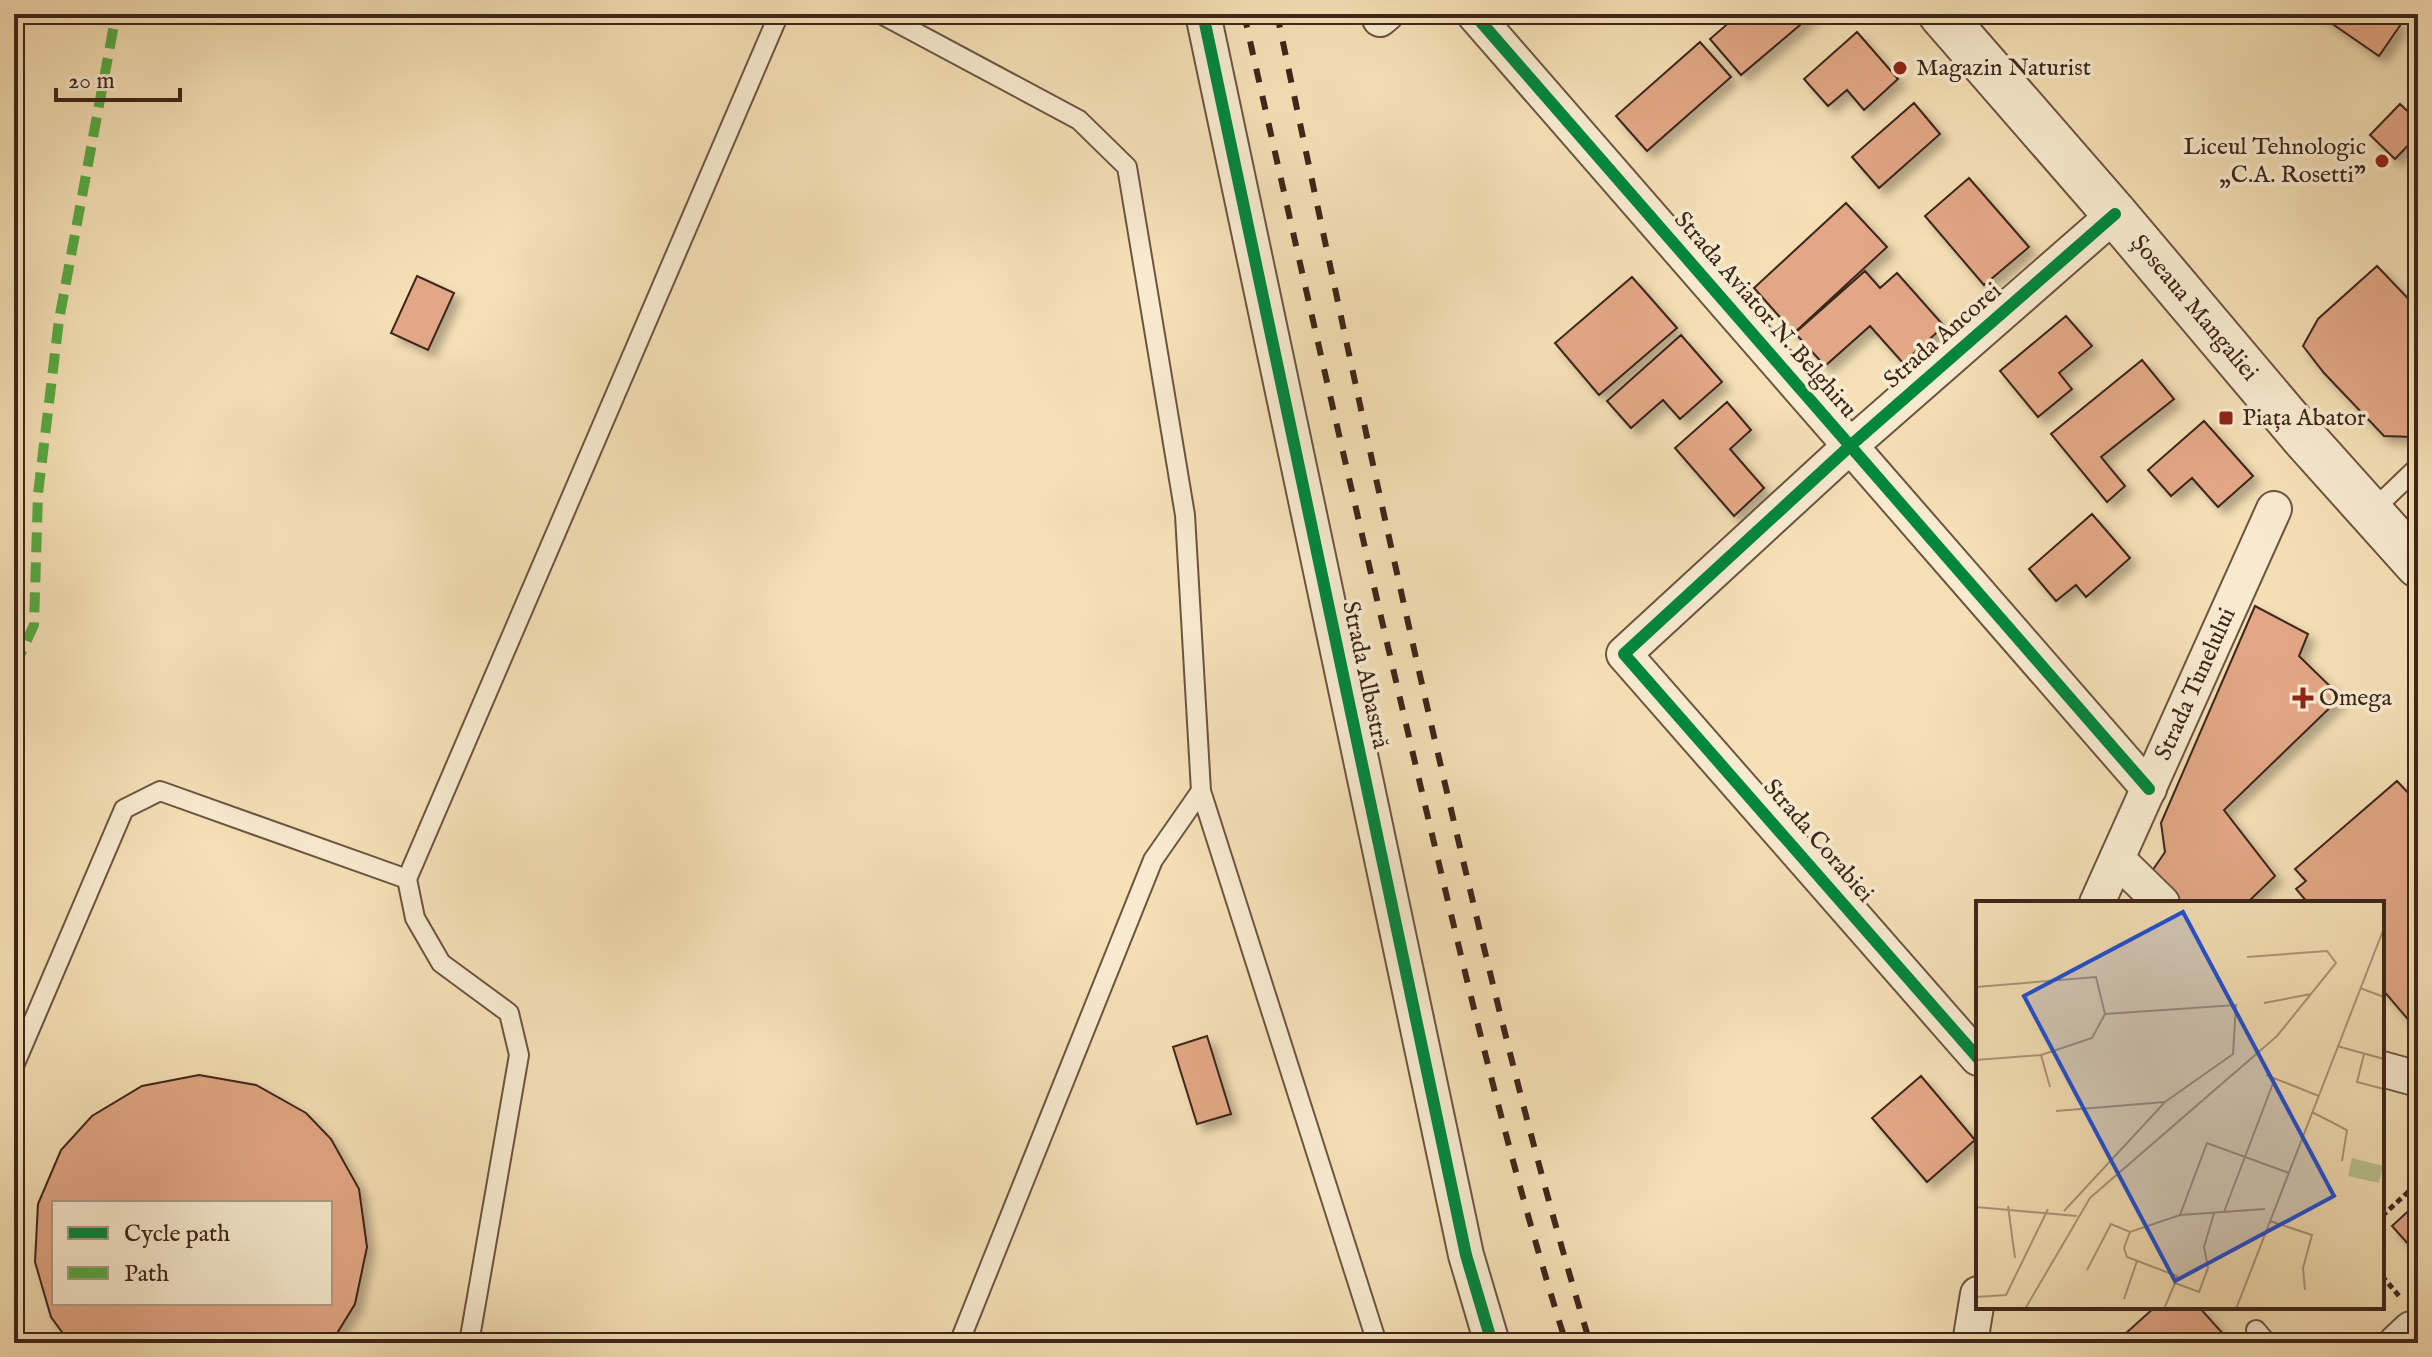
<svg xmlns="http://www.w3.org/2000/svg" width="2432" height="1357" font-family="'IM FELL English',serif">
  <defs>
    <filter id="shadow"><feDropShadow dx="7" dy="7" stdDeviation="4" flood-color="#0004"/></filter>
  </defs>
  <rect width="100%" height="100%" fill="#f5e0b6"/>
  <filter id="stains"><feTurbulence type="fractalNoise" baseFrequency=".0025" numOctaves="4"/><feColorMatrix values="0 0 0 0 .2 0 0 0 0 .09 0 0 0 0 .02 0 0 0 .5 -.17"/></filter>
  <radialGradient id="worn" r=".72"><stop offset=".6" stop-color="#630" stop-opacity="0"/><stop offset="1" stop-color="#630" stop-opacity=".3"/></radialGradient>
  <path fill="#e2a786" stroke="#3e251a" stroke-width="2" fill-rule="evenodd" filter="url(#shadow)" d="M1739 14H1813L1741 75 1710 39Z
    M2318 14H2391L2390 16 2401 24 2379 56Z
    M1857 32 1898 79 1864 110 1847 90 1828 106 1804 79Z
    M1700 42 1731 77 1647 151 1616 116Z
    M1914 103 1940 134 1879 188 1852 157Z
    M2400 104 2418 121V135L2395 159 2370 135Z
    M1969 178 2029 247 1984 285 1925 216Z
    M1846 203 1887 247 1794 333 1754 288Z
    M2377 266 2418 309V433L2413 437 2384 436 2324 373 2303 346 2318 319Z
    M1865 271 1880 288 1897 273 1944 326 1903 363 1870 326 1825 366 1795 333Z
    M417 276 454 293 428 350 391 333Z
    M1632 277 1677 328 1599 395 1555 343Z
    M2066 316 2092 346 2059 373 2072 389 2038 417 2000 371Z
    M1681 335 1722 382 1680 419 1663 400 1631 428 1607 401Z
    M2142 360 2174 399 2101 457 2125 486 2107 502 2051 434Z
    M1727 402 1751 430 1730 449 1764 488 1734 516 1675 448Z
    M2204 421 2253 476 2218 507 2192 478 2171 496 2148 470Z
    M2092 514 2130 558 2086 597 2076 585 2056 601 2029 569Z
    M2255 606 2308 634 2299 656 2341 697 2224 810 2275 876 2247 903H2180L2150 874 2165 852 2161 823Z
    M2397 781 2409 794 2418 787V1031L2382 989V903H2308L2296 889 2306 881 2295 869Z
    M1207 1036 1231 1114 1197 1124 1173 1047Z
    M199 1075 256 1085 306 1113 331 1139 359 1189 367 1247 355 1304 331 1343H70L51 1317 35 1262 38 1204 61 1150 92 1116 142 1086ZM54 1203H330V1303H54Z
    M1921 1076 1975 1140 1927 1182 1872 1118Z
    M2418 1202V1255L2392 1226Z
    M2155 1307H2199L2224 1335 2215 1343H2115Z"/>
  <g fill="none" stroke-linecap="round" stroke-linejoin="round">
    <defs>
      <path id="service" d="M881 14 1079 120 1127 167 1185 515 1201 791 1377 1343
        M2372 511 2418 467
        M407 879 415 918 441 963 509 1013 519 1055 469 1343
        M14 1066 124 809 160 791 407 879 779 14
        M2256 1330 2267 1343
        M959 1343 1153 860 1201 791"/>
      <g id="minor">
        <path d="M1203 14 1466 1255 1492 1343"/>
        <path d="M1474 14 2149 789"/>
        <path d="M1380 19 1386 14"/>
        <path d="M2117 859 2162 903"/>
        <path id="s1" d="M2097 903 2274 509"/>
        <path d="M1978 1058 1624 654 1850 446 2115 214"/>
        <path d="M2382 1069 2418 1079"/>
        <path d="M1970 1343 1978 1294"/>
        <path d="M2396 1343 2411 1329 2418 1337"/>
      </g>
      <g id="tertiary">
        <path id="s2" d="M1941 14 2115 214 2305 439 2418 565"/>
      </g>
    </defs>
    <use href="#service" stroke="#6c5441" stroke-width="22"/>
    <use href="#minor" stroke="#6c5441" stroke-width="38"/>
    <use href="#tertiary" stroke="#6c5441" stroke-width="48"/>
    <path stroke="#3e251a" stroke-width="5" stroke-dasharray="6 4" stroke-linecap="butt" d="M2382 1216 2418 1183
      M2382 1276 2399 1296"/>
    <use href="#service" stroke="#f8ebd0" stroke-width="18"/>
    <use href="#minor" stroke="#f8ebd0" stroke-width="34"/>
    <use href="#tertiary" stroke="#f8ebd0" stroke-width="44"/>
    <path stroke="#3e251a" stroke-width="6" stroke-dasharray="14 14" stroke-linecap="butt" d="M1244 14C1303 278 1363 542 1425 805 1468 985 1510 1166 1566 1343
      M1277 14C1335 290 1393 565 1458 839 1498 1008 1539 1176 1590 1343"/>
    <path stroke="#55aa42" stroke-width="10" stroke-dasharray="20 10" stroke-linecap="butt" d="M14 668 34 625 38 494 59 320 116 14"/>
    <defs>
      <path id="cycleway" d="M1203 14 1466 1255 1492 1343
        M1474 14 2149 789
        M1978 1058 1624 654 1850 446 2115 214"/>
    </defs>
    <use href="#cycleway" stroke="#f8ebd0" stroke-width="17"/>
    <use href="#cycleway" stroke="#00873e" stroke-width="12"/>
  </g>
  <g fill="#8f2418" stroke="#f8ebd0" stroke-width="3">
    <circle cx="1900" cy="68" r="8"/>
    <circle cx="2382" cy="161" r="8"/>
    <rect x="2218" y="410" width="16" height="16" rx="4"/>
    <path d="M2299 686h8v8h8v8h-8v8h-8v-8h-8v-8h8z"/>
  </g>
  <g text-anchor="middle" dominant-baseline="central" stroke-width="7" stroke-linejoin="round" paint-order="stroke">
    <g font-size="24" fill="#3e251a" stroke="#f8ebd0" text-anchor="start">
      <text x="1916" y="68">Magazin Naturist</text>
      <text x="2366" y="147" text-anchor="end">Liceul Tehnologic<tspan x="2366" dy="28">„C.A. Rosetti”</tspan></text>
      <text x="2242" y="418">Piața Abator</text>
      <text x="2319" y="698">Omega</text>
    </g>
    <g font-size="24" fill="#3e251a" stroke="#f8ebd0">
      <text stroke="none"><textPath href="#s2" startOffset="388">Șoseaua Mangaliei</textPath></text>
      <text transform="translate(1765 315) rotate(49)">Strada Aviator N. Belghiru</text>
      <text transform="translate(1943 336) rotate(-41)">Strada Ancorei</text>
      <text transform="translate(1365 675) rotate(78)">Strada Albastră</text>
      <text stroke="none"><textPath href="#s1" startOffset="240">Strada Tunelului</textPath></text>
      <text transform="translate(1818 841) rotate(49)">Strada Corabiei</text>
    </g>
  </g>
  <g transform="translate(1976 901)">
    <rect width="408" height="408" fill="#f5e0b6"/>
    <path d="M376 257 407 265 403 282 372 275Z" fill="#bac390"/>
    <path fill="none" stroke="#ac9578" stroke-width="2" d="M0 86 120 76 129 113 260 104 257 153 189 201 88 310M384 87 408 96M288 102 335 93M361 145 408 158M388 153 381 181 408 188M65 154 74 186M0 159 65 154 116 137 129 113M290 174 343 195M80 210 189 201M336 211 371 229 366 260M32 305 39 357M0 306 101 315M248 311 299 177M204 314 231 242 313 272M294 320 336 334 327 367 329 389M154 331 148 347 151 356 201 375 199 382 223 391 232 367 228 346 238 312M111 369 135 323 154 331 204 314 289 308M0 396 30 394 72 308M148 398 161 360M49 408 114 297 301 135 360 62 351 50 271 56M188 408 199 382M260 408 408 27"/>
    <path fill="#1d4ed8" fill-opacity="0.15" stroke="#1d4ed8" stroke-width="4" d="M207 11 358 295 199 380 48 95Z"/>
    <rect width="408" height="408" fill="none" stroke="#3e251a" stroke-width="4"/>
  </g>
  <rect width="2432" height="1357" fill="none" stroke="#f5e0b6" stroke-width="48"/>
  <rect x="16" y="16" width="2400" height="1325" fill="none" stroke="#3e251a" stroke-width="4"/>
  <rect x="24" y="24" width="2384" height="1309" fill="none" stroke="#3e251a" stroke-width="2"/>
  <rect x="52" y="1201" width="280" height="104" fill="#f8ebd0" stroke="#ae9c87" stroke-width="2"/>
  <rect x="68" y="1227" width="40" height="12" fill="#00873e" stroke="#ae9c87" stroke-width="2"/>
  <text x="124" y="1241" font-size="24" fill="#3e251a">Cycle path</text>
  <rect x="68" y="1267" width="40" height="12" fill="#55aa42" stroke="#ae9c87" stroke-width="2"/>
  <text x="124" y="1281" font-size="24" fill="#3e251a">Path</text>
  <path d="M56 88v12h124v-12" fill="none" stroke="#3e251a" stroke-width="4"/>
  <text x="68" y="88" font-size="24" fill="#3e251a" stroke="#f8ebd0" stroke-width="6" paint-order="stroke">20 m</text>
  <rect width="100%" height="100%" filter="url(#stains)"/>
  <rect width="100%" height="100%" fill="url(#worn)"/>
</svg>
